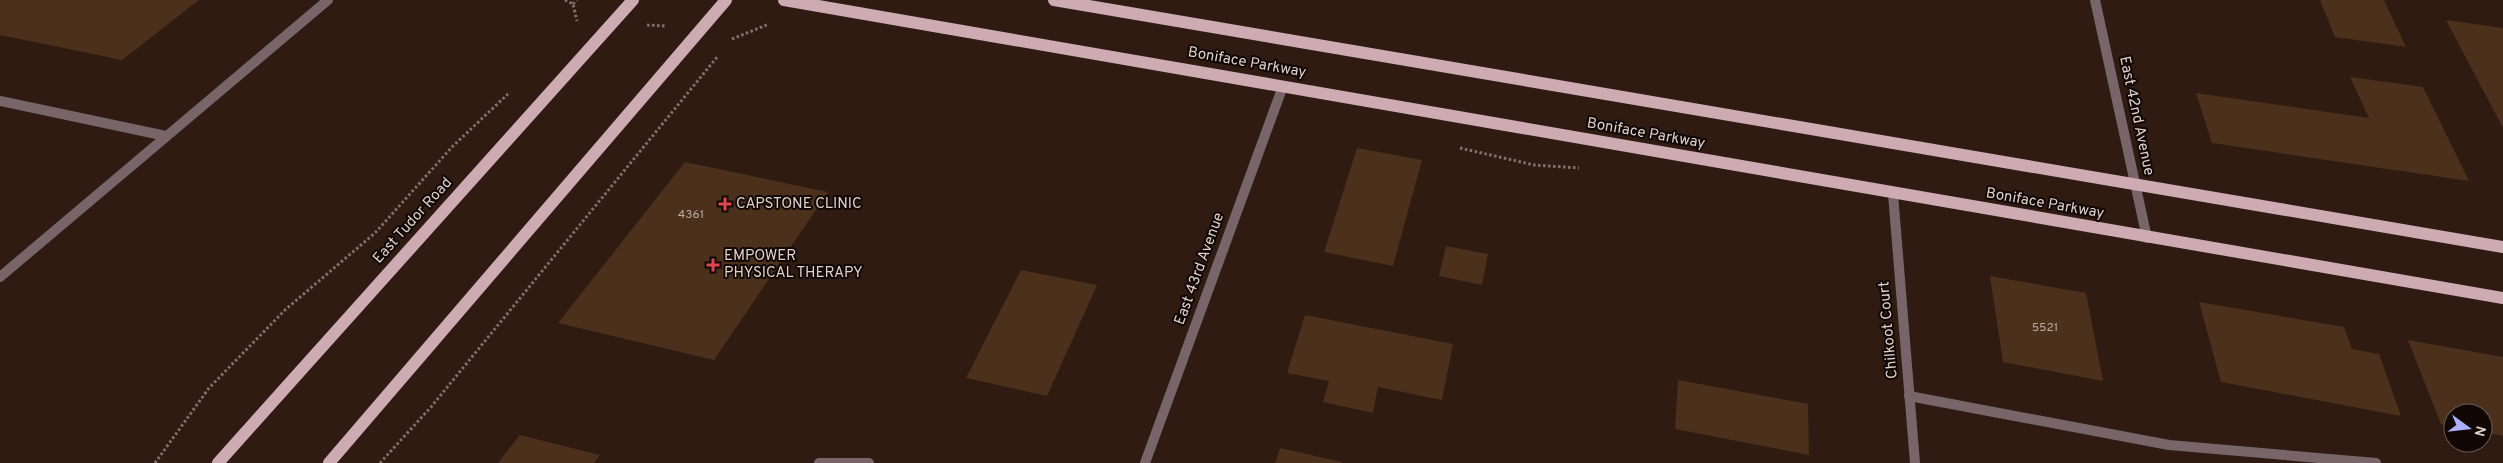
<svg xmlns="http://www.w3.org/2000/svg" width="2503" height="463" font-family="Overpass,sans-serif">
  <rect width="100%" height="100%" fill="#2f1b12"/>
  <path fill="#4b301b" d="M0 0H199L122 60 0 35Z
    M2320 0H2384L2406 47 2335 37Z
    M2446 20 2503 28V128Z
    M2350 77 2423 87 2469 181 2212 143 2196 93 2369 118Z
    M1357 148 1422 160 1393 266 1324 252Z
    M685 162 828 192 714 360 558 323Z
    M1446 246 1488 254 1482 285 1439 276Z
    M1021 270 1097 285 1047 396 966 378Z
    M1990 276 2086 293 2103 381 2003 362Z
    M2199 302 2344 327 2352 349 2379 354 2401 416 2221 382Z
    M1305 315 1453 344 1442 400 1378 387 1373 413 1323 402 1329 381 1287 373Z
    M2408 340 2503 357V436L2483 432V413H2453V427L2441 424Z
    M1678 380 1808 404 1809 455 1675 429Z
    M520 435 600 455 594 463H498Z
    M1280 448 1342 462V463H1275Z"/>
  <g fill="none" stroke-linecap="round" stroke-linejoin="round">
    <path stroke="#827069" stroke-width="3" stroke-dasharray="2.5 2.5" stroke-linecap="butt" d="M565 0 573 4 577 21
      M573 4 577 0
      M647 25 666 26
      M732 39 769 24
      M1460 148 1534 165 1579 168
      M155 463 209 388 285 310 375 233 452 147 510 92
      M380 463 431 407 718 56"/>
    <path stroke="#776569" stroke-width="10" d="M0 101 166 136
      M0 277 328 0
      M1909 396 2169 445 2376 463"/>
    <path stroke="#776569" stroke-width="10" d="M2095 0 2147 238
      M1893 194 1915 463
      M819 463H869
      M1145 463 1283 86"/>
    <path stroke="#ceaab3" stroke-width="12" d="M784 0 2503 298
      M1054 0 2503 247
      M218 463 633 0
      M329 463 726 0"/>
  </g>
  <g fill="#e0444e" stroke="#110805" stroke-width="2">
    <path d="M722.5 196.5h5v5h5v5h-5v5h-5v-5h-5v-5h5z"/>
    <path d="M710.5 257.5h5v5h5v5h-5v5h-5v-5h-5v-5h5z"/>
  </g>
  <g text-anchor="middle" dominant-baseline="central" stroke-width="4" stroke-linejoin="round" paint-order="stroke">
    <g font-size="12" fill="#baa99f">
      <text x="691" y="215">4361</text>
      <text x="2045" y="328">5521</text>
    </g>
    <g font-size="15" fill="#dfd1cb" stroke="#110805">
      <text transform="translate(1247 63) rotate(10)">Boniface Parkway</text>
      <text transform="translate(2136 116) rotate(78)">East 42nd Avenue</text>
      <text transform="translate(1646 134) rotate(10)">Boniface Parkway</text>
      <text transform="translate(2045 204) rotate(10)">Boniface Parkway</text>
      <text transform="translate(413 221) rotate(-48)">East Tudor Road</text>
      <text transform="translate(1200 269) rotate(-70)">East 43rd Avenue</text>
      <text transform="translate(1889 330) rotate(-95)">Chilkoot Court</text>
    </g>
    <g font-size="15" fill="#dfd1cb" stroke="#110805" text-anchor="start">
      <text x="736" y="204">CAPSTONE CLINIC</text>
      <text x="724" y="256">EMPOWER<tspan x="724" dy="17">PHYSICAL THERAPY</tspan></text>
    </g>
  </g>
  <g transform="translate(2468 428) rotate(105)"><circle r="24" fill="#110805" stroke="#635854"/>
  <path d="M0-4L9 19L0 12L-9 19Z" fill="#aab0fb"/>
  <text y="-8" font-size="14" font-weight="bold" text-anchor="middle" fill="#dfd1cb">N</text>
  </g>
</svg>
